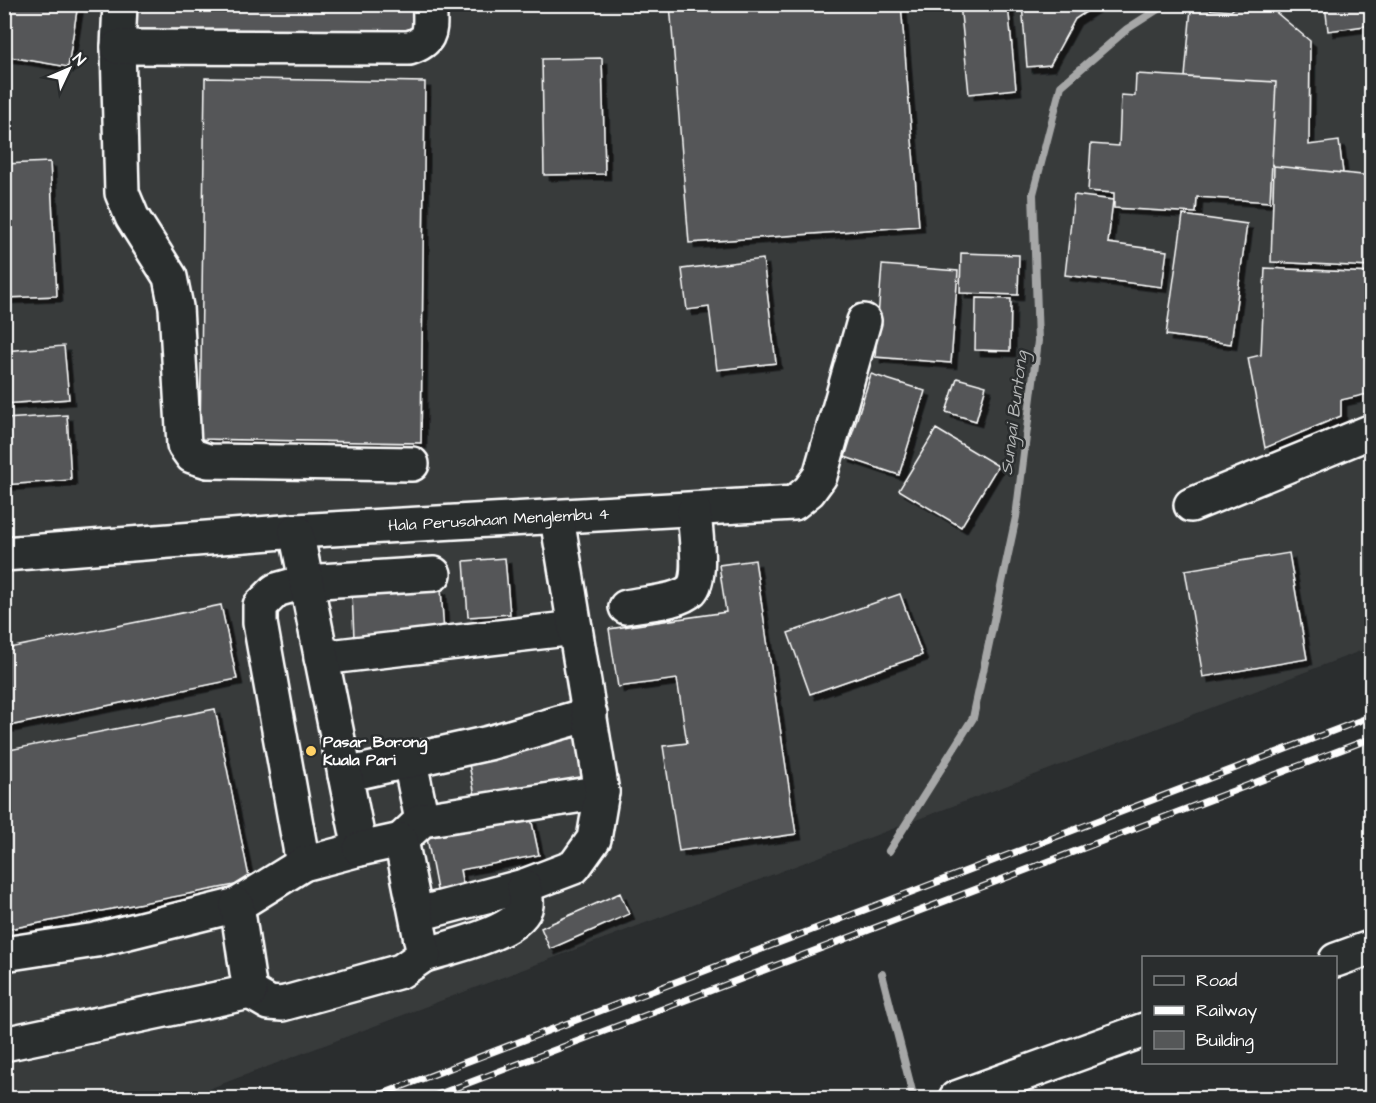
<svg xmlns="http://www.w3.org/2000/svg" width="1376" height="1103" font-family="'Architects Daughter',sans-serif">
  <defs>
    <filter id="shadow"><feDropShadow dx="5.5" dy="5.5" stdDeviation="0" flood-color="#0009"/></filter>
  </defs>
  <rect width="100%" height="100%" fill="#2a2d2e"/>
  <filter id="ink" filterUnits="userSpaceOnUse"><feTurbulence type="fractalNoise" baseFrequency=".0167" numOctaves="2"/><feDisplacementMap in="SourceGraphic" scale="12" xChannelSelector="R" yChannelSelector="G"/><feConvolveMatrix kernelMatrix="1 2 1 2 8 2 1 2 1" color-interpolation-filters="sRGB"/></filter>
  <g filter="url(#ink)">
    <path fill="#373a3b" d="M5 5H1371V647L185 1098H5Z"/>
    <g fill="none" stroke-linecap="round" stroke-linejoin="round">
      <path stroke="#a6a7a7" stroke-width="8" d="M889 851 973 718 1016 517 1038 341 1033 194 1061 86 1127 29 1166 4
        M882 974 913 1095"/>
    </g>
    <path fill="#555758" stroke="#fff" stroke-width="1.5" filter="url(#shadow)" d="M4 4H78L68 67 4 56Z
      M129 4H418V42L129 39Z
      M670 4H901L919 226 689 243Z
      M960 4H1008L1016 89 969 94Z
      M1022 4H1098L1075 19 1050 65 1027 67Z
      M1238 4H1266L1310 41 1309 145 1339 141 1343 173 1274 166 1272 163 1276 82 1185 77 1191 8 1231 11Z
      M1325 4H1372V25L1328 31Z
      M602 58 605 174 544 175 542 59Z
      M1136 74 1276 82 1270 202 1197 197 1196 213 1114 208V193L1088 191 1091 144 1119 146 1121 95 1135 96Z
      M205 78 425 82 421 443 200 439Z
      M50 162 57 296 4 298V164Z
      M1274 166 1372 176V267L1271 262Z
      M1074 195 1113 200 1108 243 1167 251 1162 287 1065 275Z
      M1183 215 1247 224 1231 344 1166 335Z
      M961 253 1019 255 1018 295 960 293Z
      M763 259 776 363 717 370 709 307 687 310 682 269Z
      M882 265 958 271 951 363 875 357Z
      M1265 268 1372 273V393L1341 400V416L1265 448 1248 358 1261 355Z
      M976 298 1011 299 1010 351 975 350Z
      M64 346 69 399 4 404V351Z
      M871 374 925 391 899 475 845 457Z
      M957 378 986 386 976 421 946 412Z
      M67 415 71 480 4 485V419Z
      M936 429 998 466 961 527 899 490Z
      M1289 553 1307 659 1203 677 1185 570Z
      M505 558 510 614 468 617 464 561Z
      M755 560 796 834 679 851 663 746 687 743 677 679 618 687 609 629 726 612 719 565Z
      M441 589 444 633 354 638 352 593Z
      M900 594 922 655 810 694 788 633Z
      M221 605 237 679 4 727V649Z
      M215 709 250 882 4 930V751Z
      M583 736 592 778 476 801 468 759Z
      M531 818 539 855 460 870 464 890 438 895 427 838Z
      M620 893 629 914 550 949 541 928Z"/>
    <g fill="none" stroke-linecap="round" stroke-linejoin="round">
      <defs>
        <g id="minor">
          <path d="M120 4 118 47 122 193 132 217 170 277 176 307 184 445 192 456 208 461 412 464"/>
          <path d="M118 47 409 48C435 40 429 28 430 4"/>
          <path d="M1191 505 1372 431"/>
          <path id="s1" d="M4 554 296 531 794 503 809 491 820 476 864 321"/>
          <path d="M626 607C644 603 677 603 691 590 703 578 695 529 694 511"/>
          <path d="M321 658 575 628"/>
          <path d="M410 762 422 820"/>
          <path d="M345 775 489 743 590 714"/>
          <path d="M401 840 422 820 602 792"/>
          <path d="M303 864 260 623V606L276 590 304 582 434 574"/>
          <path d="M418 914 524 886 574 867 594 839 602 792 557 518"/>
          <path d="M4 954 96 940 237 905 303 864 360 849 296 531"/>
          <path d="M424 955C447 948 522 932 526 905 527 900 525 892 524 886"/>
          <path d="M1336 960 1372 947"/>
          <path d="M250 992 269 1003 282 1004 401 971 424 955 401 840 360 849"/>
          <path d="M4 1044 250 992 237 905"/>
          <path d="M956 1098 1144 1030"/>
        </g>
      </defs>
      <use href="#minor" stroke="#fff" stroke-width="38"/>
      <use href="#minor" stroke="#2a2d2e" stroke-width="33"/>
      <defs>
        <path id="rail" d="M372 1098 1372 716
          M429 1098 1372 738"/>
      </defs>
      <use href="#rail" stroke="#fff" stroke-width="7"/>
      <use href="#rail" stroke="#2a2d2e" stroke-width="4.5" stroke-dasharray="14" stroke-linecap="butt"/>
    </g>
  </g>
  <circle fill="#ffd166" stroke="#2a2d2e" stroke-width="2" cx="311" cy="751" r="6"/>
  <g text-anchor="middle" dominant-baseline="central" stroke-width="5" stroke-linejoin="round" paint-order="stroke">
    <g font-size="16" fill="#fff" stroke="#2a2d2e">
      <text stroke="none"><textPath href="#s1" startOffset="496">Hala Perusahaan Menglembu 4</textPath></text>
    </g>
    <g font-size="16" font-weight="bold" fill="#fff" stroke="#2a2d2e" text-anchor="start">
      <text x="323" y="742">Pasar Borong<tspan x="323" dy="18">Kuala Pari</tspan></text>
    </g>
    <g font-size="18" font-style="italic" fill="#b4b6b6" stroke="#2a2d2e">
      <text transform="translate(1014 413) rotate(-83)">Sungai Buntong</text>
    </g>
  </g>
  <rect width="1376" height="1103" fill="none" stroke="#2a2d2e" stroke-width="24"/>
  <rect x="12" y="12" width="1352" height="1079" fill="none" stroke="#fff" stroke-width="2" filter="url(#ink)"/>
  <rect x="1142" y="956" width="195" height="108" fill="#2a2d2e" stroke="#7f8182" stroke-width="1.5"/>
  <rect x="1154" y="976" width="30" height="9" fill="#2a2d2e" stroke="#7f8182" stroke-width="1.5"/>
  <text x="1196" y="986" font-size="18" fill="#ffffff">Road</text>
  <rect x="1154" y="1006" width="30" height="9" fill="#ffffff" stroke="#7f8182" stroke-width="1.5"/>
  <text x="1196" y="1016" font-size="18" fill="#ffffff">Railway</text>
  <rect x="1154" y="1031" width="30" height="18" fill="#555758" stroke="#7f8182" stroke-width="1.5"/>
  <text x="1196" y="1046" font-size="18" fill="#ffffff">Building</text>
  <g transform="translate(69 69) rotate(46)" stroke="#2a2d2e" stroke-width="4.5" paint-order="stroke">
  <path d="M0-4.5L10 22L0 15L-10 22Z" fill="#ffffff"/>
  <text y="-9" font-size="16" font-weight="bold" text-anchor="middle" fill="#ffffff">N</text>
  </g>
</svg>
